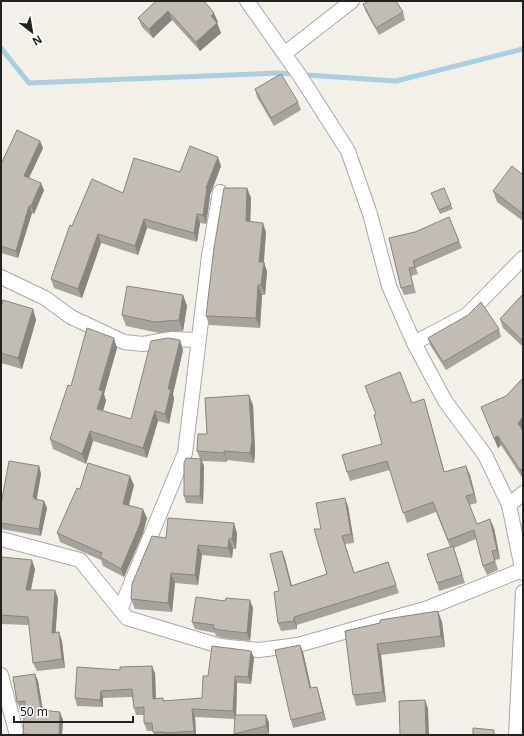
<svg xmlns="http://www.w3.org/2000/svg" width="524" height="736" font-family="'Noto Sans',sans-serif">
  <rect width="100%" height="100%" fill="#f2f0e9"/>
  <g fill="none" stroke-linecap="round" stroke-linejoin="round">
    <path stroke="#a9cfe0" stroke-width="5" d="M1 48 29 83 278 73 396 81 523 49"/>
    <defs>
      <path id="street" d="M247 1 300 76 348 151 370 214 389 286 414 343 445 401 485 455 509 505 523 573
        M284 54 352 1
        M1 277 45 298 71 317 124 342 143 344 171 339 198 340
        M414 343 467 315 523 258
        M509 505 523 493
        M1 539 80 560 127 618 220 646 259 650 298 645 428 608 522 570
        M120 610 185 453 209 256 220 192
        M1 675 17 735
        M516 735 523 592"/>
    </defs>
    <use href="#street" stroke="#a9a9a9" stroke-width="16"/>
    <use href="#street" stroke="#fff" stroke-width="14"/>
  </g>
  <path fill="#a8a29c" d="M156 1 218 22 217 23 221 33 200 51 172 20 153 38 142 27 138 18Z
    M363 4 403 12 405 20 379 35 366 12Z
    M255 89 298 102 301 110 274 126 257 97Z
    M40 141 43 148 29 178 44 190 34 214 32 213 18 258 1 253V164Z
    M221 166 210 195V197L206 224 200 223 197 242 147 228 138 255 101 243 82 298 54 288 51 279 72 226 123 193 180 172Z
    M523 175V221L497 202 493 191Z
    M247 188 251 198 250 222 266 232 264 262 267 272 265 295H262L260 328 209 325 206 316Z
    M433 197 451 205 453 209 440 214Z
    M389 238 459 241 462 248 416 268 418 274 411 276 416 293 404 295 401 288Z
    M523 294V347L503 328 500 319Z
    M183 295 187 306 183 331 159 333 126 326 122 315Z
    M1 306 33 309 36 320 22 369 1 363Z
    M499 329 501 337 446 370 430 345 428 338Z
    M117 348 104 394 106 401 103 411 131 419 183 350 173 394 174 399 169 424 158 421 147 458 93 441 86 464 53 449 50 439 71 386Z
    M523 378V479L501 445 498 448 481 407 506 396Z
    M412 403 427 409 444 471 470 475 477 503 469 505 477 524 494 528 500 559 495 560 498 570 487 575 483 566 476 539 454 548 465 583 439 591 437 583 450 547 436 512 407 523 390 470 350 481 347 472 382 444Z
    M253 405 255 451 254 463 227 460V462L202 461 204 466 203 504 186 503 184 496 200 459 197 451 207 434Z
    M39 466 41 474 36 500 44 501 47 508 41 536 1 529V504Z
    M134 485 128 506 147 518 143 533 124 577 103 566 101 560 60 542 57 533 80 489Z
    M348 506 354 543 345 544 354 573 388 562 399 593 297 625V629L281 631 278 623 279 591 282 551 285 559 292 586 327 574 321 529Z
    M237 533 236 549H233L232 558 202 555 198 585 175 583 172 612 135 609 131 599 166 538Z
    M1 565 35 569 31 590 58 598 55 633 62 641 65 668 37 671 33 663 29 625 1 624Z
    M253 608 250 641 222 638 216 636 215 633 195 629 192 622Z
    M442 622 445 647 381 655 386 702 356 706 353 695 345 631Z
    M251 651 254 658 251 684 237 683 236 715H266L269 723V734L263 735H235V719L195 717 196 735H154L153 731H147L144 723V715H136L134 708 132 697 103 698V707L77 706 75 698 155 673 156 699 163 698 164 701 202 698 208 676Z
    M303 652 311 688 319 694 326 720 293 728 291 720Z
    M35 674 38 681 43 711 63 720 62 735H23L25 709 20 710 17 702Z"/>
  <path fill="#88847f" d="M168 11 172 20 153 38 149 29Z
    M214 13 218 22 214 25 211 16Z
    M217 23 221 33 200 51 196 42Z
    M40 141 43 148 26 184 24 176Z
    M218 157 221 166 210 195V197L206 224 203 215 206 188Z
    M41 183 44 190 34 214 31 206Z
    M247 188 251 198 250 231 246 221Z
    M29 206 32 213 18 258 16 251Z
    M197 214 200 223 197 242 194 233Z
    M144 219 147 228 138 255 135 246Z
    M263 223 266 232 263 269 264 262 267 272 265 295 261 285 259 262Z
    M98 234 101 243 82 298 78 289Z
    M258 285 262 295 260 328 256 318Z
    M183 295 187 306 183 331 179 320Z
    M33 309 36 320 22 369 18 358Z
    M114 338 117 348 104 394 106 401 100 419 97 409 99 390Z
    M180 340 183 350 173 394 174 399 169 424 165 414 168 389Z
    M249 395 253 405 255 451 254 463 250 453Z
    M424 399 427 409 447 481 444 472Z
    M155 411 158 421 147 458 143 448Z
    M523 417V430L521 432 518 423Z
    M90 431 93 441 86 464 82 454Z
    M498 436 501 445 498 448 494 438Z
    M224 451 227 460V462L224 453Z
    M201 459 204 466 203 504 200 496Z
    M39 466 41 474 36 504 33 497Z
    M466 466 470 475 477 503 474 494Z
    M523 468V479L520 470Z
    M130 476 134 485 127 513 123 504Z
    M345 498 348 506 354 543 351 534Z
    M44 501 47 508 41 536 39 529Z
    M143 509 147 518 143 533 124 577 121 569Z
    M490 519 494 528 500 559 497 550Z
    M234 523 237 533 236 549 232 539Z
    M342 536 345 544 357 582 354 573Z
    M229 539 233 549 232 558 228 548Z
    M198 545 202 555 198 585 195 575Z
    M282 551 285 559 294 594 291 586Z
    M32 560 35 569 29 598 26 590Z
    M171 573 175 583 172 612 168 603Z
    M55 590 58 598 55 642 52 633Z
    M250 600 253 608 250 641 247 633Z
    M438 611 442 622 445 647 441 636Z
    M294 617 297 625V629L294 621Z
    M59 632 62 641 65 668 62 659Z
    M377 644 381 655 386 702 383 692Z
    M300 645 303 652 313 696 310 688Z
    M251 651 254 658 251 684 248 677Z
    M152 666 155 673 156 706 153 699Z
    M35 674 38 681 44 718 41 710Z
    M235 676 237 683 236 719 233 711Z
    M317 687 319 694 326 720 323 712Z
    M101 691 103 698V707L100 700Z
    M425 700 428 708 429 735H426Z
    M192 709 195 717 196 735H195L194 731Z
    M60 712 63 720 62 735H59Z
    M266 715 269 723V734L266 726Z"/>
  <path fill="#c3bcb5" stroke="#88847f" d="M156 1H204L214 13 211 16 217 23 196 42 168 11 149 29 138 18Z
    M369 1H396L403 12 376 28 363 4Z
    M281 74 298 102 271 118 255 89Z
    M17 130 40 141 24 176 41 183 31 206H29L16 251 1 246V164Z
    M190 146 218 157 206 188H207L203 215 197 214 194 233 144 219 135 246 98 234 78 289 51 279 70 225 72 226 92 179 123 193 134 158 180 172Z
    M512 166 523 175V214L493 191Z
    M224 188H247L246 221 263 223 259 262H264L261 285H258L256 318 206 316 214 248Z
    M444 188 451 205 439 210 431 193Z
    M449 217 459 241 413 261 415 267 409 268 413 285 401 288 389 238 415 232Z
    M127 286 183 295 179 320 155 322 122 315Z
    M523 294V341L500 319Z
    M3 300 33 309 18 358 1 353V306Z
    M481 302 499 329 443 362 428 338 468 315Z
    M87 328 114 338 99 390 103 391 97 409 131 419 151 341 168 338 180 340 168 389H171L165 414 155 411 143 448 90 431 82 454 50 439 68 385 71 386Z
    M400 372 412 403 424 399 444 472 466 466 474 494 466 496 477 524 490 519 497 550 492 551 495 561 483 566 474 530 448 540 433 502 403 513 387 461 347 472 342 455 382 444 374 415 376 414 365 386Z
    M523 378V417L518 423 523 431V468L520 470 498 436 494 438 481 407 506 396Z
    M249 395 252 441 250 453 224 451V453L197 451 198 434H207L205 398Z
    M186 458 201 459 200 496H184V463Z
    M9 461 39 466 33 497 35 499 44 501 39 529 1 523V504Z
    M88 463 130 476 123 504 143 509 140 524 121 569 100 557 102 553 57 533 77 488 80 489Z
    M345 498 351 534 342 536 354 573 388 562 396 585 294 617V621L278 623 274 592 279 591 270 554 282 551 291 586 327 574 314 529H321L316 503Z
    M168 518 234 523 232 539H229L228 548 198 545 195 575 171 573 168 603 131 599 132 584 152 536 166 538Z
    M453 546 462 575 437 583 427 554Z
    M2 557 32 560 26 590H55L52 633 59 632 62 659 33 663 28 617 1 615V565Z
    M196 597 225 601 226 598 250 600 247 633 219 630 213 628 214 625 192 622Z
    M438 611 441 636 377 644 383 692 353 695 345 631 380 623V620Z
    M300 645 310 688 317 687 323 712 291 720 275 650Z
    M212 646 251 651 248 677 235 676 233 711 192 709 194 731 166 733V732H153L152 723H144V707L134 708 132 689 101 691 100 700 75 698 77 667 120 670V667L152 666 153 699 163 698V701L202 698 203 676H208Z
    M35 674 41 710 60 712 59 735H38L23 734 25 701 17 702 13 677Z
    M425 700 426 735H429H400L399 701Z
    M235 715H266V726L234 734Z
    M473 728 494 730V735H473Z"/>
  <rect width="524" height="736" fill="none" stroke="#222222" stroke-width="4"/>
  <g transform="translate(32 32) rotate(149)" stroke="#ffffff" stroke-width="3" paint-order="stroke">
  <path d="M0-3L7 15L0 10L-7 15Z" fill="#222222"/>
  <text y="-6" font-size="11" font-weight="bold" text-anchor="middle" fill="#222222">N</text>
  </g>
  <path d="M14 716v6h119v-6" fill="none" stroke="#222222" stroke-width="2"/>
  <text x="20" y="716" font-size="12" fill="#222222" stroke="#ffffff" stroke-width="3" paint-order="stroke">50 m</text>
</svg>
